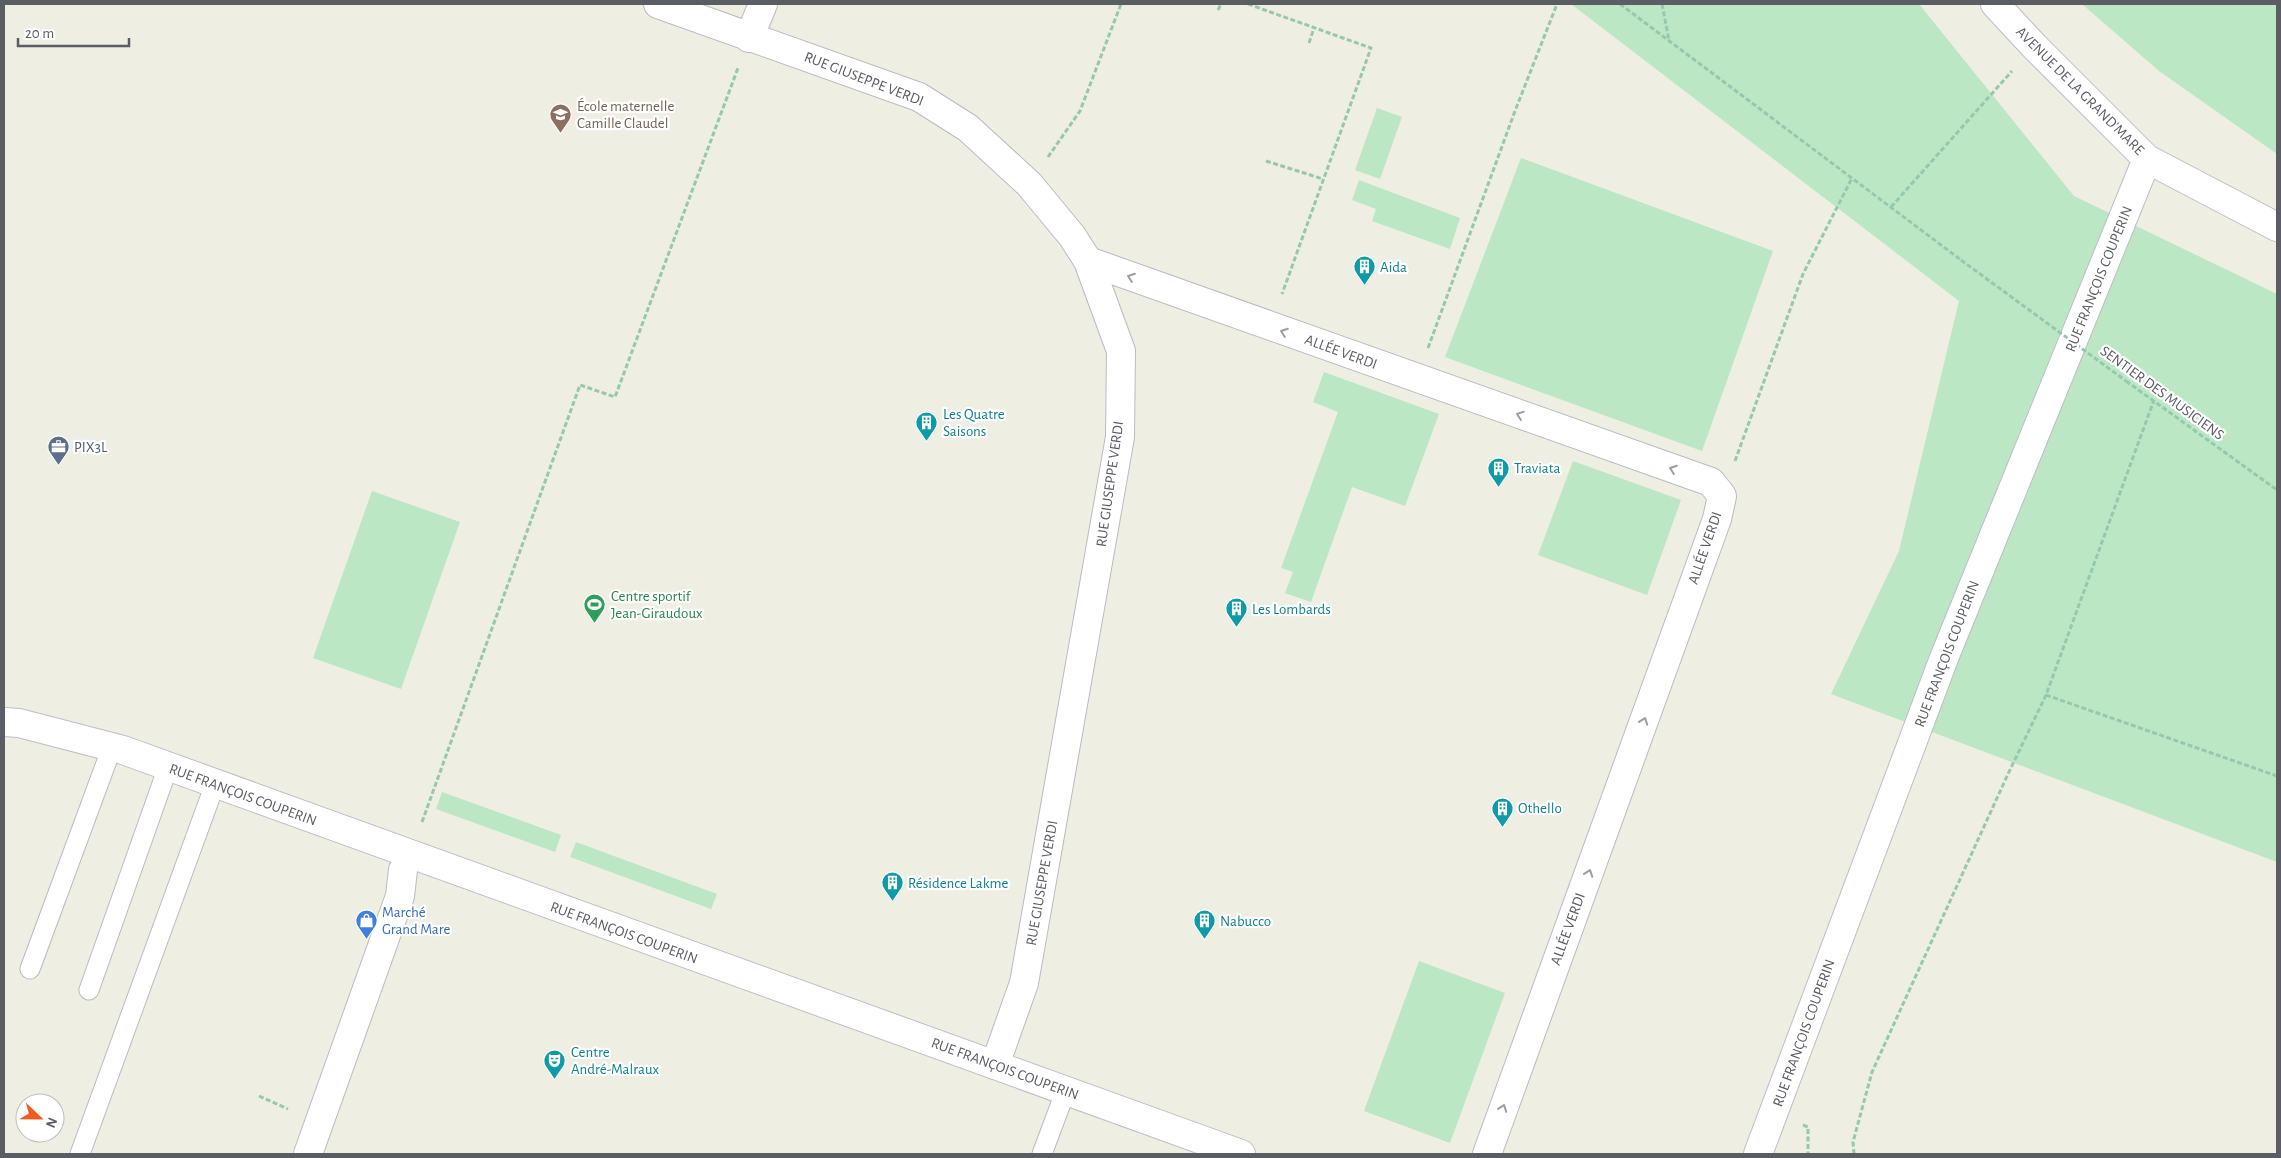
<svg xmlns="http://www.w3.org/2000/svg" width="2281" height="1158" font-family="'Alegreya Sans',sans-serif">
  <rect width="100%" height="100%" fill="#eeeee2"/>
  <path fill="#bce7c5" d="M1571 4H1919L2074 196 2277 294V862L1831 694 1899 551 1959 301Z
    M2082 4H2277V154L2159 71Z
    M1377 108 1402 117 1380 179 1355 170Z
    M1521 158 1773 251 1702 451 1445 357Z
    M1359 180 1460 218 1450 249 1372 221 1376 209 1352 200Z
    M1324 372 1439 414 1405 506 1352 487 1311 602 1285 593 1293 572 1281 568 1338 412 1313 402Z
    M1573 461 1681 500 1647 595 1538 555Z
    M372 491 460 522 401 689 313 658Z
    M442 792 561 835 555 852 436 809Z
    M576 842 717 894 711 909 570 857Z
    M1419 961 1505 993 1450 1143 1364 1111Z"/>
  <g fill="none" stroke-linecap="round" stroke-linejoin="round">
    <defs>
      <path id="lane" d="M30 969 112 747
        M89 990 168 767
        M80 1154 215 784
        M1042 1154 1066 1090"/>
      <path id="street" d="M658 4 919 97 968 128 1029 184 1072 236 1088 261 1121 351 1120 437 1024 983 995 1065
        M749 38 763 4
        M1088 261 1711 482 1722 496 1717 519 1487 1154
        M308 1154 400 896 403 870"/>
      <path id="secondary" d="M1995 4 2034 46 2147 159 2277 227
        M4 722 19 723 123 750 1241 1154
        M1758 1154 1944 658 2147 159"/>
    </defs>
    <use href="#lane" stroke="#babbc2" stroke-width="21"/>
    <use href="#street" stroke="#babbc2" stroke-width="30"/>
    <use href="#secondary" stroke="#bdbec6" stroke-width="30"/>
    <path stroke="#95c8ae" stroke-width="3" stroke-dasharray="5 2.5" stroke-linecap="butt" d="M1248 4 1371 48 1282 294
      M1620 4 1961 260
      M1662 4 1669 40
      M1218 10 1221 4
      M1309 43 1314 28
      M1048 157 1080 111 1121 4
      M1266 161 1323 179
      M1891 207 2012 71
      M1428 348 1515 111 1557 4
      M2126 381 2277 490
      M1735 461 1803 274 1852 178
      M2046 695 2277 776
      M422 822 580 385 615 397 738 68
      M259 1096 288 1109
      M1803 1125 1808 1127V1154
      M1854 1154 1853 1142 1872 1072 2008 774 2046 695 2154 400"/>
    <use href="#lane" stroke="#fff" stroke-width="19"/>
    <use href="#street" stroke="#fff" stroke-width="28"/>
    <use href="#secondary" stroke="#fff" stroke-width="28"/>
    <path stroke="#95c8ae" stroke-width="3" stroke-dasharray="5 2.5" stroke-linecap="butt" d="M1961 260 2126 381"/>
  </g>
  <defs><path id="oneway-chevron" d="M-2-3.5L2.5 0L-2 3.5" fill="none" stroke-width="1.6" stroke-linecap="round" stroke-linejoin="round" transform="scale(1.25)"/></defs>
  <g stroke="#9c9ea2">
    <use href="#oneway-chevron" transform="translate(1131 277) rotate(-160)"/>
    <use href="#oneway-chevron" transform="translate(1284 332) rotate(-160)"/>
    <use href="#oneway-chevron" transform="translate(1520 415) rotate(-161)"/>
    <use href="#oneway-chevron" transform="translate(1673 469) rotate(-160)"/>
    <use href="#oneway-chevron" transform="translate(1644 721) rotate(-70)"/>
    <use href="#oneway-chevron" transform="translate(1589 873) rotate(-70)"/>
    <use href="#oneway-chevron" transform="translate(1503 1108) rotate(-70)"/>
  </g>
  <defs>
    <symbol id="school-pin" viewBox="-11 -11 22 30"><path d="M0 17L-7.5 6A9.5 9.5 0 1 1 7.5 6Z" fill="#8d6e63" stroke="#fff"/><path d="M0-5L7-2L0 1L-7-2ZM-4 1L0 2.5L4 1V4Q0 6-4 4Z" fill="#fff"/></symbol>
    <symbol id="building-pin" viewBox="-11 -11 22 30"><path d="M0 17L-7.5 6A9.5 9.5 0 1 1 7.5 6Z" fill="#0f9aa8" stroke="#fff"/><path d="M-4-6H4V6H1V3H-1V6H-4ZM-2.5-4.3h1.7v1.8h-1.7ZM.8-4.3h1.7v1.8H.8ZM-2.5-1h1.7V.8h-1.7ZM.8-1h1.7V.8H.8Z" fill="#fff"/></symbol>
    <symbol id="office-pin" viewBox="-11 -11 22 30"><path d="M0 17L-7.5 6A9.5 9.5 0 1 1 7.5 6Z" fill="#5c6f8a" stroke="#fff"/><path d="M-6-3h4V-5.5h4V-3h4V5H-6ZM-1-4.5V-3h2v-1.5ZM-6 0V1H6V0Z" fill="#fff"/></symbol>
    <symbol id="stadium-pin" viewBox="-11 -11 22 30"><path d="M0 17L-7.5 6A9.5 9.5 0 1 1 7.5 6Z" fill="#2e9e5b" stroke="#fff"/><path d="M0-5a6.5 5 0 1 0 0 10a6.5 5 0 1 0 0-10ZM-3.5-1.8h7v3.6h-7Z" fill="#fff"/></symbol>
    <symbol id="shop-pin" viewBox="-11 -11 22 30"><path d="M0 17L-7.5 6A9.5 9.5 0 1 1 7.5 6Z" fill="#3f7fe0" stroke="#fff"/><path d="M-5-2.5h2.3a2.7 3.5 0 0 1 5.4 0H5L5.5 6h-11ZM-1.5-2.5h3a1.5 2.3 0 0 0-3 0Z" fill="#fff"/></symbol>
    <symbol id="theatre-pin" viewBox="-11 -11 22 30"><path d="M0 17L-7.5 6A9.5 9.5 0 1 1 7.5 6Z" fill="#0f9aa8" stroke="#fff"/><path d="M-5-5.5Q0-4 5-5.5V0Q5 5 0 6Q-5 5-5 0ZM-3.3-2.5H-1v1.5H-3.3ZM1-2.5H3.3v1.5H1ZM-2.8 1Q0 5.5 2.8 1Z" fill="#fff"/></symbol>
  </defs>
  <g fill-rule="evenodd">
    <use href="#school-pin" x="548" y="102" width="25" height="34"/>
    <use href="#building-pin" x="1352" y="254" width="25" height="34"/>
    <use href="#building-pin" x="914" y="410" width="25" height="34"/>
    <use href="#office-pin" x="46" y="434" width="25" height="34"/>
    <use href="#building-pin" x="1486" y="456" width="25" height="34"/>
    <use href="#stadium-pin" x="582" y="592" width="25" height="34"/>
    <use href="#building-pin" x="1224" y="596" width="25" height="34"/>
    <use href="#building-pin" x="1490" y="796" width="25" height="34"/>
    <use href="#building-pin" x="880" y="870" width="25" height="34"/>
    <use href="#shop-pin" x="354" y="908" width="25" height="34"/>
    <use href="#building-pin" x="1192" y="908" width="25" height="34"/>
    <use href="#theatre-pin" x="542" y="1048" width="25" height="34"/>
  </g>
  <g text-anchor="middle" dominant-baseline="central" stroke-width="4.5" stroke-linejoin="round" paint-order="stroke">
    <g font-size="15" fill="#5a5d64" stroke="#fff">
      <text transform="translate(864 79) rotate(21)">RUE GIUSEPPE VERDI</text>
      <text transform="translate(2080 91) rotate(45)">AVENUE DE LA GRAND'MARE</text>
      <text transform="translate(2099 279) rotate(-68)">RUE FRANÇOIS COUPERIN</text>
      <text transform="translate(1341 352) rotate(20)">ALLÉE VERDI</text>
      <text transform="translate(2162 393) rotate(36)">SENTIER DES MUSICIENS</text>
      <text transform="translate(1110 484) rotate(-82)">RUE GIUSEPPE VERDI</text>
      <text transform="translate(1705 548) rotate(-71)">ALLÉE VERDI</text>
      <text transform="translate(1947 654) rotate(-69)">RUE FRANÇOIS COUPERIN</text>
      <text transform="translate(243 795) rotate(20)">RUE FRANÇOIS COUPERIN</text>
      <text transform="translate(1042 883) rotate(-80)">RUE GIUSEPPE VERDI</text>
      <text transform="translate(1568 929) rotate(-70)">ALLÉE VERDI</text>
      <text transform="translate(624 933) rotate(20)">RUE FRANÇOIS COUPERIN</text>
      <text transform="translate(1804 1033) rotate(-70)">RUE FRANÇOIS COUPERIN</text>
      <text transform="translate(1005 1069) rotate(20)">RUE FRANÇOIS COUPERIN</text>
    </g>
    <g font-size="15" fill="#785e54" stroke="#fff" text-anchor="start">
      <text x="577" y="106">École maternelle<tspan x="577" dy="17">Camille Claudel</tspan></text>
    </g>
    <g font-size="15" fill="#0d838f" stroke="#fff" text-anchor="start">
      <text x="1380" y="267">Aida</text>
      <text x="943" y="414">Les Quatre<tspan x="943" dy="17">Saisons</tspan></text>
      <text x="1514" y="468">Traviata</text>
      <text x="1252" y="609">Les Lombards</text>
      <text x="1518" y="808">Othello</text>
      <text x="908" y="883">Résidence Lakme</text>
      <text x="1220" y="921">Nabucco</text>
      <text x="571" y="1052">Centre<tspan x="571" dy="17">André-Malraux</tspan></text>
    </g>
    <g font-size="15" fill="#4e5e75" stroke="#fff" text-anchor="start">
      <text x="74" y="447">PIX3L</text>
    </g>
    <g font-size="15" fill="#27864d" stroke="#fff" text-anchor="start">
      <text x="611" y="596">Centre sportif<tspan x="611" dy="17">Jean-Giraudoux</tspan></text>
    </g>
    <g font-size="15" fill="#366cbe" stroke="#fff" text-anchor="start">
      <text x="382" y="912">Marché<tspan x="382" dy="17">Grand Mare</tspan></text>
    </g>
  </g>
  <rect width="2281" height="1158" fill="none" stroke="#5a5d64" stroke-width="10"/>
  <g transform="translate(40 1118) rotate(112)"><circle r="24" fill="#ffffff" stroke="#bdbec1"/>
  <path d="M0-4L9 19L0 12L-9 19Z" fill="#f35b23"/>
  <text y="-8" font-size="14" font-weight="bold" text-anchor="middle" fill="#5a5d64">N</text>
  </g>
  <path d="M18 38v8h111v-8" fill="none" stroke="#5a5d64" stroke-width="2.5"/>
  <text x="25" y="38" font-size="15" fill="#5a5d64" stroke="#ffffff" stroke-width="4" paint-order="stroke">20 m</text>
</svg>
